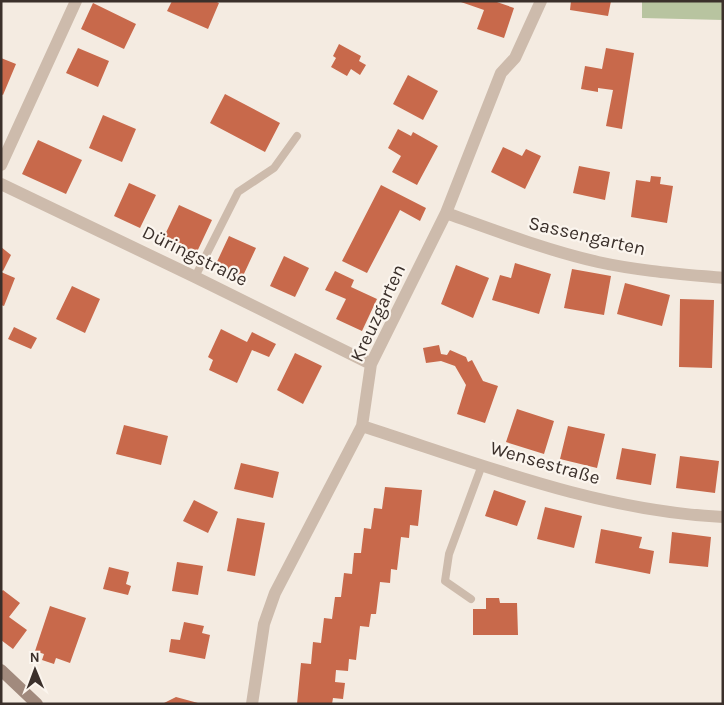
<svg xmlns="http://www.w3.org/2000/svg" width="724" height="705" font-family="Karla,sans-serif">
  <rect width="100%" height="100%" fill="#f4ebe1"/>
  <path fill="#b8c4a0" d="M642 1H723V20L642 18Z"/>
  <path fill="#c8694b" d="M172 1H215L219 3 208 29 167 11Z
    M458 1H494L514 8 504 38 477 29 484 10Z
    M571 1H611L608 16 570 10Z
    M93 3 136 24 124 49 81 29Z
    M339 44 361 56 359 61 366 65 360 75 351 69 347 76 331 67 336 58 333 56Z
    M78 48 109 61 98 87 66 73Z
    M606 48 634 53 622 129 606 126 613 90 598 88V92L581 89 585 66 602 69Z
    M1 58 16 64 3 95 1 94Z
    M408 75 438 91 423 120 393 104Z
    M225 94 280 123 265 152 210 123Z
    M103 115 136 129 122 162 89 148Z
    M398 129 411 136 413 132 438 146 417 185 392 172 401 156 388 148Z
    M38 140 82 160 66 194 22 174Z
    M503 147 522 156 526 149 541 156 525 189 491 172Z
    M579 166 610 172 605 200 573 193Z
    M651 176 661 177 660 184 673 186 667 223 631 217 636 180 650 182Z
    M129 183 156 195 140 228 114 216Z
    M381 185 426 208 420 221 400 210 367 273 342 261Z
    M179 205 212 220 195 256 162 241Z
    M229 236 256 248 242 278 215 266Z
    M1 247 11 255 3 271 1 270Z
    M284 256 309 268 295 297 270 286Z
    M515 263 551 274 539 314 492 300 500 275 511 278Z
    M456 265 489 278 473 318 441 304Z
    M572 269 611 276 604 315 564 308Z
    M335 271 354 280 351 287 377 299 362 331 336 319 346 299 325 290Z
    M1 272 15 278 4 306 1 305Z
    M625 283 670 295 662 326 617 314Z
    M72 286 100 299 85 333 56 319Z
    M680 299 714 300 712 368 679 367Z
    M14 327 37 338 31 349 8 339Z
    M221 329 247 342 252 332 276 344 269 357 252 350 237 383 209 370 213 360 208 357Z
    M439 345 441 354 447 355 450 350 466 357 468 362 472 360 483 381 498 386 485 423 457 414 466 385 455 366 441 361 426 363 423 348Z
    M295 353 322 366 303 404 277 390Z
    M517 409 554 421 544 454 506 442Z
    M124 425 168 436 161 465 116 454Z
    M568 426 605 434 597 468 560 459Z
    M622 448 656 454 651 485 616 479Z
    M680 456 719 461 715 493 676 488Z
    M241 463 279 472 273 498 234 489Z
    M385 487 422 490 418 526 410 525 409 538 401 537 397 570 391 569 390 583 380 582 376 614H371L369 627 360 626 356 660 349 659 348 671 336 670 335 682 345 683 343 699 333 698 332 704H297L301 663 311 664 313 642 321 643 324 618 332 619 335 597H341L344 573 352 574 354 553H361L364 528 371 529 374 508 382 509Z
    M494 490 526 501 517 526 485 516Z
    M194 500 218 512 208 533 183 521Z
    M545 507 582 516 574 548 537 539Z
    M237 518 265 523 255 576 227 571Z
    M601 529 642 537 639 548 654 551 650 574 595 563Z
    M672 532 711 537 708 567 669 563Z
    M177 562 203 566 198 595 172 591Z
    M109 567 129 572 126 584 131 586 128 595 103 589Z
    M3 590 20 603 9 617 27 630 13 649 1 640V592Z
    M486 598H499L500 603H517L518 635H473V609H486Z
    M50 606 86 618 70 663 56 658 54 664 42 660 44 654 35 651Z
    M184 622 204 626 202 633 210 635 205 659 169 652 171 639 180 640Z
    M176 697 198 703V704H162Z"/>
  <g fill="none" stroke-linecap="round" stroke-linejoin="round">
    <path stroke="#cdbbac" stroke-width="8" d="M195 277 238 192 274 168 297 136
      M471 599 445 581 449 554 482 465"/>
    <path stroke="#cdbbac" stroke-width="12" d="M1 165 76 1
      M1 184 195 277 371 364
      M446 213C496 231 546 250 598 262 639 271 681 274 723 278
      M362 426C480 464 598 511 723 517
      M252 704 264 624 275 593 362 426 371 364 446 213 501 73 515 58 541 1"/>
    <path stroke="#a18a7d" stroke-width="12" d="M1 670 37 704"/>
  </g>
  <g text-anchor="middle" dominant-baseline="central" stroke-width="4.5" stroke-linejoin="round" paint-order="stroke">
    <g font-size="19" fill="#3b302b" stroke="#fbf5ee">
      <text transform="translate(587 236) rotate(13)">Sassengarten</text>
      <text transform="translate(195 256) rotate(26)">Düringstraße</text>
      <text transform="translate(378 313) rotate(-65)">Kreuzgarten</text>
      <text transform="translate(545 463) rotate(16)">Wensestraße</text>
    </g>
  </g>
  <rect width="724" height="705" fill="none" stroke="#3b302b" stroke-width="5"/>
  <g transform="translate(35 670) rotate(359)" stroke="#fbf5ee" stroke-width="4" paint-order="stroke">
  <path d="M0-4L9 19L0 12L-9 19Z" fill="#3b302b"/>
  <text y="-8" font-size="14" font-weight="bold" text-anchor="middle" fill="#3b302b">N</text>
  </g>
</svg>
